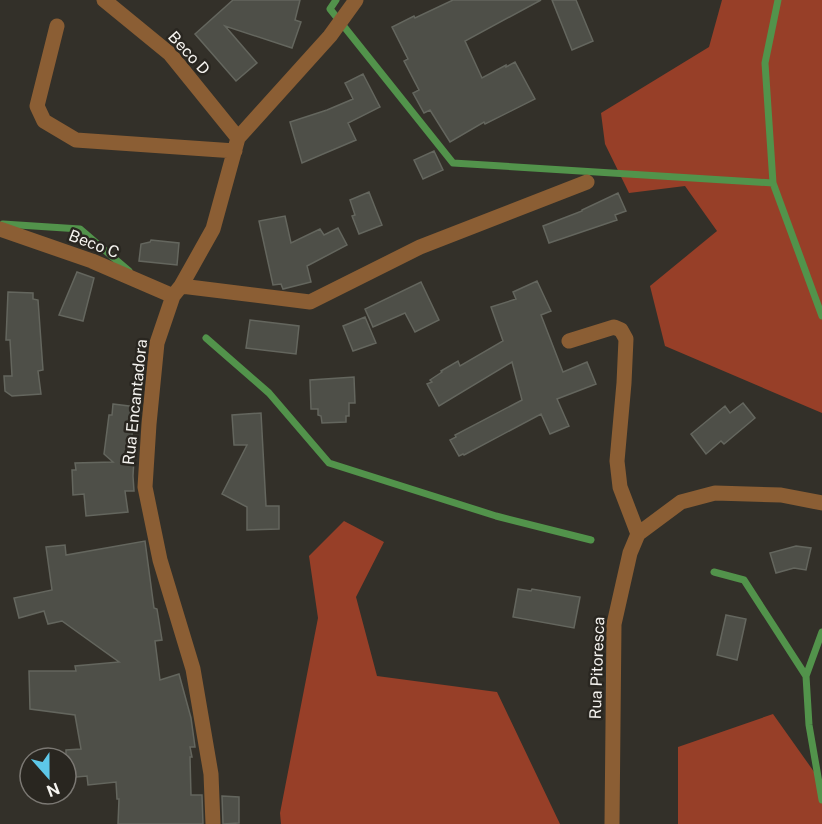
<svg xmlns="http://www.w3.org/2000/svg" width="822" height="824" font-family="'Public Sans',sans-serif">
  <rect width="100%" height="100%" fill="#333029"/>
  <path fill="#973f28" d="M722 0H822V413L665 346 650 286 717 231 685 186 629 193 605 144 601 113 709 47Z
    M344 521 384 542 356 597 377 676 497 692 560 824H281L280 813 318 618 309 556Z
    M773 714 822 783V824H678V747Z"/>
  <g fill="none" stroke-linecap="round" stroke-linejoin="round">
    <path stroke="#52934b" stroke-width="7" d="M336 0 330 9 453 163 773 183
      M778 0 765 63 773 183 822 316
      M3 224 80 229 129 271
      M206 338 269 393 329 463 496 516 591 540
      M714 572 744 580 806 676
      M822 632 806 676 809 725 822 800"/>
  </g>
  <path fill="#4e4f48" stroke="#64665e" stroke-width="1.5" d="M233 0H300L295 20 301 22 292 48 225 26 257 63 236 81 195 34Z
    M453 0H541L465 41 482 78 506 65V67L515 62 535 99 485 124 484 122 450 142 430 110 424 113 413 93 419 90 404 61 408 59 392 27 414 16 415 18Z
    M552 0H576L593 41 572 50Z
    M363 74 380 107 348 123 356 140 302 163 290 122 327 110 353 99 345 83Z
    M434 151 443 170 423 179 414 160Z
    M369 192 382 225 359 234 352 216 355 215 350 200Z
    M618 193 626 211 615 215 617 220 549 243 543 226 582 211V210Z
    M285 216 291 243 320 229 324 235 338 228 347 245 307 266 311 282 283 289 281 284 273 285 259 221Z
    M151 240 179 243 177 265 139 261 141 244 150 242Z
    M77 272 94 278 83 321 59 315Z
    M537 281 551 311 541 315 563 372 587 362 596 384 557 399 569 426 550 434 541 414 464 455 463 454 459 456 450 440 456 437 455 435 522 400 512 362 439 406 427 384 432 382 430 380 442 372 441 371 458 361 460 366 503 341 491 307 516 299 513 292Z
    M421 282 439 320 415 332 405 313 373 327 365 309Z
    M8 292 33 293V299L38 300 43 370 38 371 41 394 12 396 5 391 4 376H12L10 340H6Z
    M365 317 376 343 353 351 343 326Z
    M250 320 299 326 296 354 246 348Z
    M354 377 355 403H349V416H346V422L322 423 321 416 318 415V409H311L310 380Z
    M743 403 755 418 724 444 721 441 706 454 691 434 725 406 730 413Z
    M113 404 137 407 131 440H135L133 476 134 491H125L128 512 86 516 84 494 73 495 72 470H76L75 463 113 462 104 454 109 415H112Z
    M261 413 266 506H279V529L247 530V507L222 494 247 445H234L232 415Z
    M145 541 154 608 157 609 162 640 155 641 160 680 179 674 191 718 195 747H190L192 757H190L191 795H202L203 824H118L119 799H117L116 782 88 785 87 776 66 778V750L81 749 75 715 30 709 29 671H76L75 666 119 662 62 621 48 624 44 611 19 618 14 598 52 590 46 547 65 545 66 555Z
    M796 546 811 548 806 570 794 568 776 573 770 553Z
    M518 589 531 591 532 589 580 597 574 628 513 617Z
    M726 615 746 619 737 660 717 655Z
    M222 796 239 797V823L223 824Z"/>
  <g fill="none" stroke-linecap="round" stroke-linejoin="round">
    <path stroke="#8b5e34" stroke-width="15" d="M104 0 170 54 238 138
      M57 26 37 106 44 121 76 140 235 151
      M0 229 92 261 173 296
      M181 286 310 302 420 247 587 182
      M569 341 614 327 621 330 626 339 624 383 617 461 620 487 638 534
      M213 824 211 774 193 669 160 560 145 487 149 424 157 343 173 296 181 286 213 229 238 138 330 36 356 0
      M612 824 614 624 630 553 638 534 681 502 715 493 781 495 822 503"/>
  </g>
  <g text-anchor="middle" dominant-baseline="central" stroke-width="5" stroke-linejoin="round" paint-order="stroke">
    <g font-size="16" fill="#f5f3ef" stroke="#292620">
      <text transform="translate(189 53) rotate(47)">Beco D</text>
      <text transform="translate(94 244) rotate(21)">Beco C</text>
      <text transform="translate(135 402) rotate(-84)">Rua Encantadora</text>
      <text transform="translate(597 668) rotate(-88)">Rua Pitoresca</text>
    </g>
  </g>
  <g transform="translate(48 776) rotate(159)"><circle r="28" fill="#292620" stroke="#7b7873" stroke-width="1.5"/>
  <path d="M0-4.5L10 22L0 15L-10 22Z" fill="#5dc7e8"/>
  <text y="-9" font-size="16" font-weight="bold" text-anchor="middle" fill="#f5f3ef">N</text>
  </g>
</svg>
